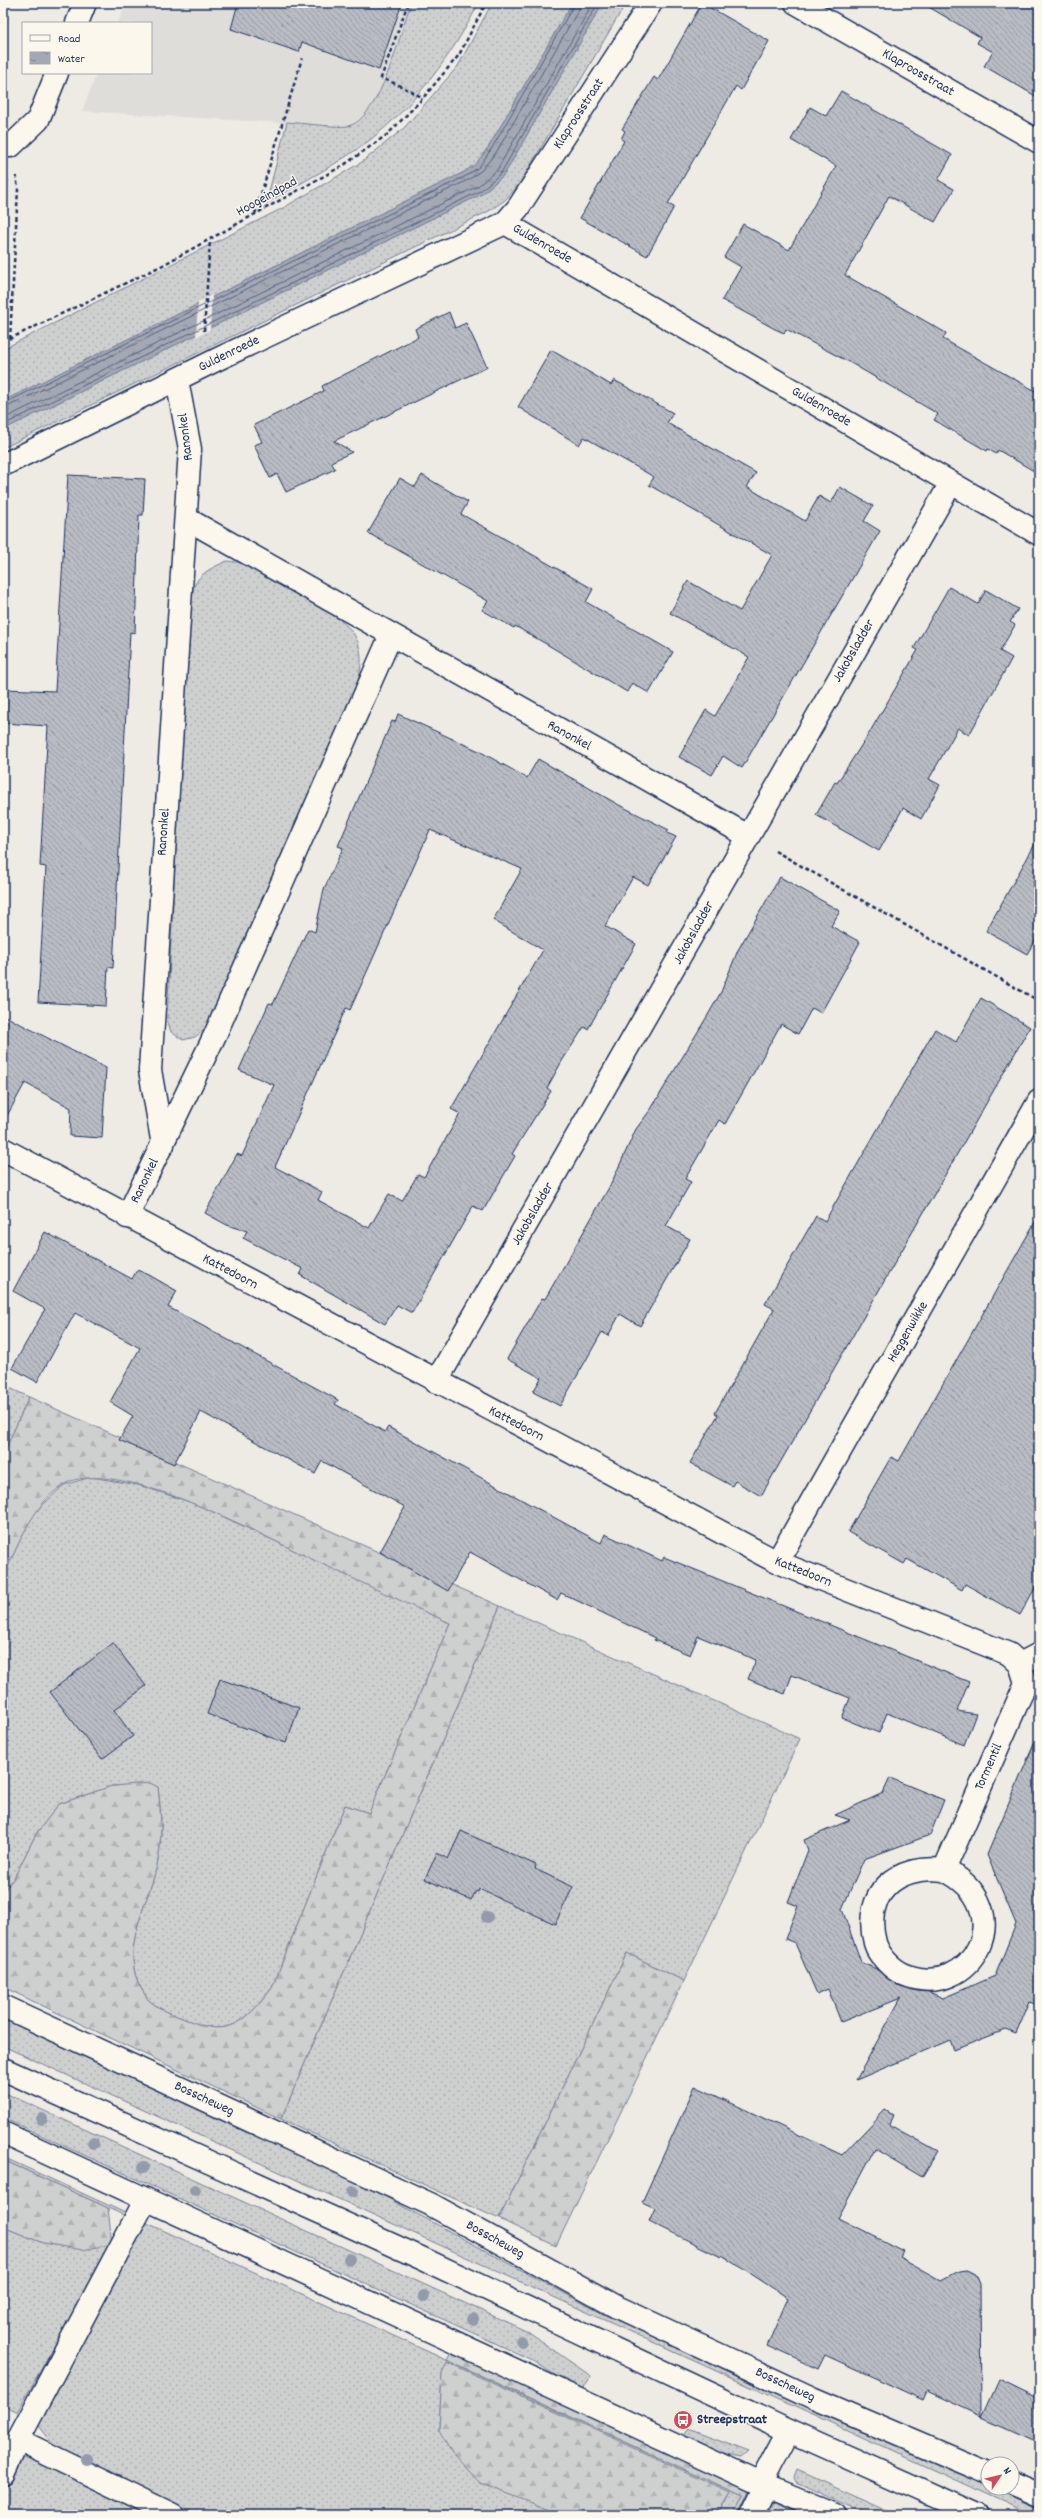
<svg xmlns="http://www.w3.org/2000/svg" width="1042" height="2518" font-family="Dekko,sans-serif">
  <defs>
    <pattern id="grass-dots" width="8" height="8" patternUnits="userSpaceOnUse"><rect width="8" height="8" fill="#cecfcf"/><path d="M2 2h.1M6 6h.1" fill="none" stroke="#b0b2b4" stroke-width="1.8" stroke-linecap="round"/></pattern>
    <pattern id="forest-firs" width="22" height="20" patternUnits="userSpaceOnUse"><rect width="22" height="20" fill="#cecfcf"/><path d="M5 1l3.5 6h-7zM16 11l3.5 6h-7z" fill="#b0b2b4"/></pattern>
    <pattern id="water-ripples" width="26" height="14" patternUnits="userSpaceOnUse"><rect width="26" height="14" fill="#a3a8b4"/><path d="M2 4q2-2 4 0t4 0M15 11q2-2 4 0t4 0" fill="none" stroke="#848996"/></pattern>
    <pattern id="building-back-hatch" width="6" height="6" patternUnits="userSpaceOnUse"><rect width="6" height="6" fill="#b9bcc3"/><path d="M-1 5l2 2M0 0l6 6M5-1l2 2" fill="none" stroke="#9699a2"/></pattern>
  </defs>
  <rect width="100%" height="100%" fill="#eeebe4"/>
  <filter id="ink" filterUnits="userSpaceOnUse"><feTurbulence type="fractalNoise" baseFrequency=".025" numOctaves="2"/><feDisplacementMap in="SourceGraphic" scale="8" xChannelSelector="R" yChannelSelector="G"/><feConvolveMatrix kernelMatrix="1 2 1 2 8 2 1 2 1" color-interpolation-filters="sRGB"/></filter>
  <g filter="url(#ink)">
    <path fill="#deddda" d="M126 3H411L377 100 364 116 346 127 82 111 97 73H151V23H118Z"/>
    <path fill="url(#grass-dots)" stroke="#747f96" d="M411 3H479C452 55 417 103 370 140 338 164 301 183 266 203L287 122C299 123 341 128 348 126 381 118 400 33 411 3Z
      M492 3H626L519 185 505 200 489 211 3 448V349L283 208 362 162 404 128 458 66Z
      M3 179H8L3 289Z
      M227 561C234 562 242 562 248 564 271 574 340 614 353 633 364 649 362 668 357 686L207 1028 195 1037 183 1040 171 1032 167 1019 188 610C194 579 197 574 227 561Z
      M3 1385 29 1397 3 1455Z
      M91 1477 138 1485 196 1504 450 1623 369 1813 345 1805 272 1988C250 2016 233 2038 195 2023 180 2017 163 2012 151 2002 147 2000 145 1994 142 1990 118 1951 148 1905 157 1865 163 1838 161 1814 158 1787L112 1786 59 1804 36 1834 14 1878 3 1892V1577L31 1516 64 1485Z
      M500 1606 800 1739 684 1981 627 1953 499 2219 281 2119Z
      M3 2019 343 2174 605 2315 988 2486V2488H993L1039 2509V2515H1032L3 2046Z
      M3 2092 526 2331 591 2376 581 2392 532 2360 3 2118Z
      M3 2157 743 2496 734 2515H718L730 2493 442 2373 439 2430 563 2515H198L58 2450 39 2426V2415L143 2224 3 2160Z
      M3 2227 43 2243 112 2244 17 2412 3 2405Z
      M688 2429 749 2452 742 2458 715 2452 683 2439Z
      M3 2442 24 2451 165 2515H3Z
      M797 2470 898 2515H868L796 2482 794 2478Z
      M774 2501 806 2515H766Z"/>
    <path fill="url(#forest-firs)" stroke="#747f96" d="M29 1397 500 1606 281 2119 3 1987V1892L14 1878 36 1834 59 1804 112 1786 150 1783 158 1787C161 1814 163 1838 157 1865 148 1905 118 1951 142 1990 145 1994 147 2000 151 2002 163 2012 180 2017 195 2023 233 2038 250 2016 272 1988L345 1805 369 1813 450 1623C405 1603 362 1583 318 1562 268 1539 113 1452 63 1485 31 1507 19 1544 3 1577V1455Z
      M627 1953 684 1981 556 2246 499 2219Z
      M3 2160 108 2208 112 2244 83 2250 43 2243 3 2227Z
      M452 2351 748 2489V2494L738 2515H734L743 2496 447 2360Z
      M447 2362 730 2492 718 2515H563L480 2483 452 2453 439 2430 442 2373Z"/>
    <path fill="url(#water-ripples)" stroke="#6d7892" d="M572 3H603L504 175 482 194 3 430V401L464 172 476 164 489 146Z"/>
    <path fill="#eeebe4" d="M212 295 210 330 196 337 198 302Z"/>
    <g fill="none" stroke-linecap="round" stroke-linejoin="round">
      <path stroke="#515f80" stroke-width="1" d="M3 404 466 176 479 167 492 148 575 3
        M3 409 468 180 482 170 497 151 579 9 580 3
        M3 419 478 186 497 170 593 3
        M3 425 480 191 501 173 598 3"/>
    </g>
    <path fill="url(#building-back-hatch)" stroke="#1b2f5e" fill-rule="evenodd" d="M238 3H402L379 70 302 42 299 52 231 29Z
      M702 3 769 41 741 90 736 86 668 204 674 207 647 256 580 218 624 141 621 139 625 131 622 129 654 77 658 80Z
      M922 3H1039V98L984 66 993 52 977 43 980 37Z
      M841 91 952 155 938 180 954 189 935 222 889 196 845 275 946 333 943 339 1039 393V474L998 450 996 454 988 449 987 451 934 420 938 414 849 362 786 329 784 333 775 329 722 300 741 267 724 257 743 224 789 250 836 166 791 140 810 107 826 116Z
      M449 312 455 328 466 323 487 367 334 441 352 452 331 462 335 469 286 492 277 474 270 478 254 445 262 442 254 425 324 391 322 386 418 337 415 329Z
      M551 350 611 385 614 380 673 413 667 423 756 473 747 487 805 521 819 496 831 503 840 487 873 506 864 521 880 531 742 768 723 756 712 775 679 757 706 710 715 716 749 657 670 613 688 581 740 611 772 555 649 485 654 477 584 437 579 445 518 407Z
      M68 475 145 479 143 515H139L135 633 130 632 113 968 108 967 106 1006 38 1002 46 867 40 866 48 726 3 723V689L55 691Z
      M422 475 468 502 461 514 593 589 586 602 673 652 649 693 632 683 627 692 548 645 515 626 514 628 482 610 488 601 368 533 400 478 415 487Z
      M949 587 978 604 986 590 1018 609 1010 622 1015 625 1000 651 1012 658 969 735 958 728 929 779 940 785 921 819 903 808 879 851 816 815 835 782 837 783 868 735 918 650 914 648Z
      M398 714 479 751 527 778 538 759 619 805 669 830 667 833 676 837 648 885 633 877 605 926 636 944 588 1029 584 1027 562 1061 547 1088 551 1091 512 1154 515 1156 483 1211 473 1206 412 1313 397 1305 385 1324 300 1275 303 1269 243 1238 247 1231 227 1225 205 1213 237 1154 242 1156 274 1085 239 1070 269 1003 273 1004 308 929 315 932 324 889 343 848 338 846 392 721 395 722ZM430 830 522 869 493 920 543 950 451 1109 460 1114 424 1177 418 1174 402 1201 389 1194 369 1228 318 1200 322 1192 275 1167 346 1008 350 1010Z
      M1039 837V934L1027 954 986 931Z
      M780 877 840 911 831 926 860 942 821 1013 812 1008 798 1034 781 1024 725 1124 719 1120 685 1179 691 1182 666 1226 690 1239 640 1326 620 1314 608 1336 602 1332 560 1406 533 1392 541 1378 507 1359 542 1298 545 1299 611 1184 636 1129 651 1109 708 1015 721 992 738 950Z
      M981 998 1030 1027 761 1496 735 1481 732 1486 690 1463 718 1415 715 1413 774 1309 765 1304 816 1216 825 1221 935 1029 956 1042Z
      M3 1015 106 1068 102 1138 70 1136 71 1108 25 1083 3 1123Z
      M1039 1215V1581L1020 1615 965 1584 962 1590 907 1559 904 1564 848 1532 891 1457 899 1461Z
      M45 1232 132 1279 137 1270 149 1275 177 1291 168 1307 338 1400 335 1404 385 1432 388 1427 601 1543 605 1534 662 1561 664 1557 969 1682 957 1711 976 1714 964 1745 887 1713 879 1733 842 1718 850 1698 792 1675 785 1694 748 1679 756 1660 698 1636 690 1655 654 1640 655 1638 561 1593 557 1600 470 1552 448 1591 380 1552 405 1507 322 1461 315 1474 201 1412 174 1464 119 1440 133 1416 110 1402 140 1348 75 1313 37 1382 12 1368 45 1309 13 1291Z
      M113 1643 146 1686 114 1710 133 1736 102 1759 50 1692Z
      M220 1679 299 1708 286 1743 207 1714Z
      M1039 1732V2005L1030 2001 1016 2034 1005 2030 954 2050 950 2040 856 2080 901 1998 841 2022 828 1989 817 1994 795 1943 785 1939 798 1906 788 1902 808 1850 804 1840 850 1820 835 1815 883 1793 890 1778 944 1800 930 1835 864 1859 842 1909 861 1962 876 1969 897 1985 929 1992 943 1998 995 1976 1016 1924 987 1855Z
      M461 1831 536 1865 535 1869 573 1887 555 1924 479 1889 478 1892 476 1891 471 1900 425 1879 437 1853 448 1859Z
      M695 2086 842 2155 885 2110 893 2115 889 2124 938 2151 922 2177 875 2149 838 2218 903 2251 899 2257 942 2281 959 2272 966 2271 977 2277 980 2284 981 2416 927 2391 923 2400 825 2355 818 2369 767 2346 788 2298 722 2255 721 2257 649 2221 655 2208 642 2202Z
      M998 2379 1039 2399V2443L981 2417Z"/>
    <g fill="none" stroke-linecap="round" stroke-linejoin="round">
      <defs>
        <path id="minor" d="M796 3 1039 142
          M77 23 85 3
          M3 146H11L38 120 57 73
          M505 223 518 208 651 3
          M3 465 220 358 505 223 1039 534
          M187 519 748 836
          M163 1145 150 1070 190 449 177 380
          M3 1149 777 1562 1009 1654 1020 1664 1039 1654
          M127 1217 215 1035 391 635
          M436 1382 951 483
          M777 1562 1039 1101
          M944 1870C1022 1907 972 2004 903 1974 892 1969 879 1956 875 1943 862 1893 897 1864 944 1870L1026 1683 1020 1664
          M3 2006 430 2204 617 2307 812 2398 988 2473
          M3 2133 761 2484 835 2515
          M146 2199 18 2440 173 2515
          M3 2473 18 2440
          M1012 2483 1039 2495
          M761 2484 789 2431
          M752 2515 766 2486"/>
        <path id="major" d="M3 2069 421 2258 789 2431 977 2515"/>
      </defs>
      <use href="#minor" stroke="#1b2f5e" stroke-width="25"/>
      <use href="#major" stroke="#1b2f5e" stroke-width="25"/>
      <path stroke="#1b2f5e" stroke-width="2.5" stroke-dasharray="4 3" stroke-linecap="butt" d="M408 3 381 78 401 86 423 98
        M255 214 302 58
        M204 331 210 240
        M10 339 18 189 16 176
        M3 342 161 266 344 165 388 134 423 98 459 55 486 3
        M3 522 5 496
        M775 851 1039 1001"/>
      <use href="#minor" stroke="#fbf7ec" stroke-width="22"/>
      <use href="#major" stroke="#fbf7ec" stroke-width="22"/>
    </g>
    <g fill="#939aaa">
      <circle cx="487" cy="1917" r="6"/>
      <circle cx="42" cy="2119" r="6"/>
      <circle cx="93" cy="2143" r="6"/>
      <circle cx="144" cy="2167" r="6"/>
      <circle cx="195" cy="2190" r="6"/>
      <circle cx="353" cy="2192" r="6"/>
      <circle cx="349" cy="2259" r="6"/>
      <circle cx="424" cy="2296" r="6"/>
      <circle cx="473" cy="2319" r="6"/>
      <circle cx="521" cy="2341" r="6"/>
      <circle cx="87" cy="2459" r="6"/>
    </g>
  </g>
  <defs>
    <symbol id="bus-disc" viewBox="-11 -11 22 22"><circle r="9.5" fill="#d1495b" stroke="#fbf7ec"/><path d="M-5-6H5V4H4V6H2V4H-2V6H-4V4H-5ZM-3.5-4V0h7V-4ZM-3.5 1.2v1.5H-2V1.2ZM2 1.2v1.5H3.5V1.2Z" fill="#fff"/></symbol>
  </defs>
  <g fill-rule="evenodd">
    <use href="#bus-disc" x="672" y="2409" width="22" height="22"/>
  </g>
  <g text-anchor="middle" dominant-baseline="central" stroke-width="3" stroke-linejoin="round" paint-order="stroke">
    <g font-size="14" fill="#1b2f5e" stroke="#fbf7ec">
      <text transform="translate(918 73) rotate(30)">Klaproosstraat</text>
      <text transform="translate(579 114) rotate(-57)">Klaproosstraat</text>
      <text transform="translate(267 197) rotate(-29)">Hoogeindpad</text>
      <text transform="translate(542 244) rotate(30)">Guldenroede</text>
      <text transform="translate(229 354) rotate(-26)">Guldenroede</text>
      <text transform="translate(821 407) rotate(30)">Guldenroede</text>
      <text transform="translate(186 437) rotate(-97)">Ranonkel</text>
      <text transform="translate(854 651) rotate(-60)">Jakobsladder</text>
      <text transform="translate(569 736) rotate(29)">Ranonkel</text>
      <text transform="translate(164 832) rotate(-86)">Ranonkel</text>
      <text transform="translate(694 933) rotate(-61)">Jakobsladder</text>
      <text transform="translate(145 1181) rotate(-64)">Ranonkel</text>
      <text transform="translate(533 1214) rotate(-60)">Jakobsladder</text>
      <text transform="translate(230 1272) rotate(28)">Kattedoorn</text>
      <text transform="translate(908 1332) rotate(-60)">Heggenwikke</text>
      <text transform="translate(516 1424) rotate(28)">Kattedoorn</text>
      <text transform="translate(803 1572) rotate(22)">Kattedoorn</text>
      <text transform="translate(989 1767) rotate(-66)">Tormentil</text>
      <text transform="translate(204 2099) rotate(25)">Bosscheweg</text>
      <text transform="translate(495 2240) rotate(29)">Bosscheweg</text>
      <text transform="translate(785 2385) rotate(25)">Bosscheweg</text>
    </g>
    <g font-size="14" font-weight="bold" fill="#1b2f5e" stroke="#fbf7ec" text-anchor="start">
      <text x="697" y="2420">Streepstraat</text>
    </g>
  </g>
  <rect width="1042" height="2518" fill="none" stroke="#fbf7ec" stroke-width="16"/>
  <rect x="8" y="8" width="1026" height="2502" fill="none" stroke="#1b2f5e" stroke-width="1.5" filter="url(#ink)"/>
  <rect x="22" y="22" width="130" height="52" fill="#fbf7ec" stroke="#a1a7b3"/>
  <rect x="30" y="35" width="20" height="6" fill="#fbf7ec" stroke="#a1a7b3"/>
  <text x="58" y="42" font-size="12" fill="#1b2f5e">Road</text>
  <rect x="30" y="52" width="20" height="12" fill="url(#water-ripples)" stroke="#a1a7b3"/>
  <text x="58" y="62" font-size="12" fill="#1b2f5e">Water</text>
  <g transform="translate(1000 2476) rotate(55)"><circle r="19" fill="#fbf7ec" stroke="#a1a7b3"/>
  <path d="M0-3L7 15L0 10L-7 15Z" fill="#d1495b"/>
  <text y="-6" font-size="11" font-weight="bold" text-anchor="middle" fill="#1b2f5e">N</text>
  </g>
</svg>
